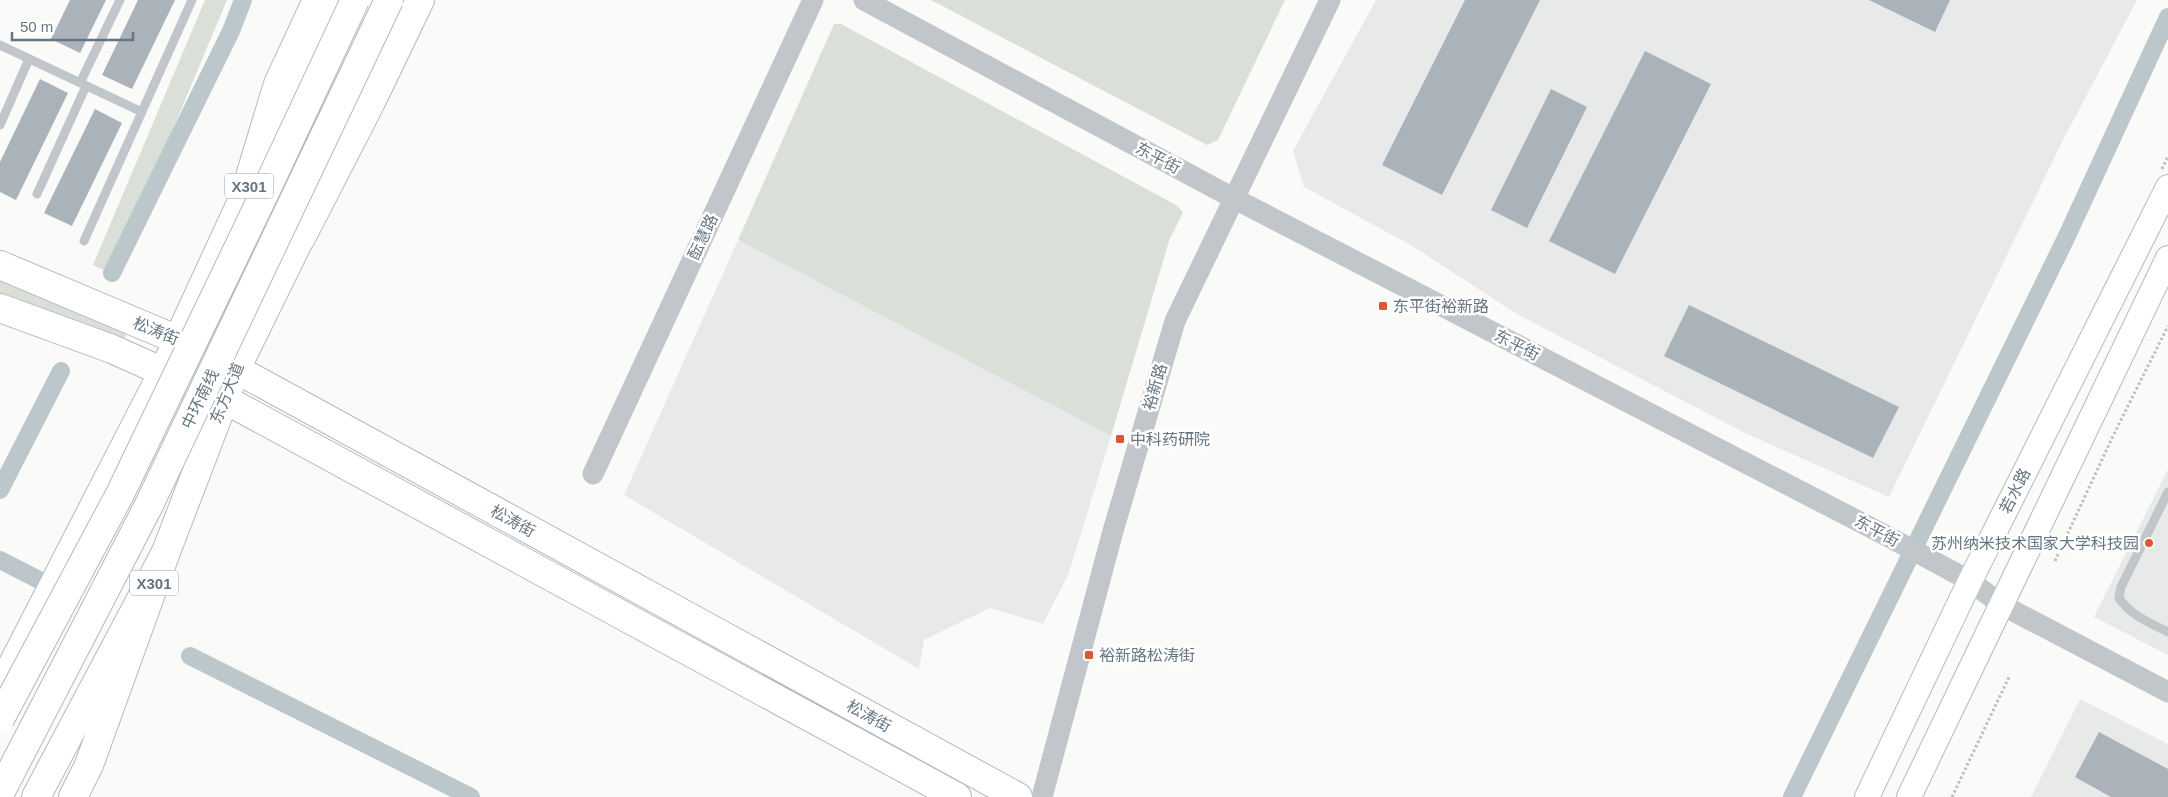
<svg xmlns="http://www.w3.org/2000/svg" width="2168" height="797" font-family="Helvetica,'Noto Sans SC',sans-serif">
  <rect width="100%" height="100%" fill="#fafaf8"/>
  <path fill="#e8e9e9" d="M1376 0H2137L2063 140 1889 497 1745 433 1515 313 1414 247 1304 187 1293 151Z
    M738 240 1111 436 1068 575 1043 624 990 608 924 640 919 669 624 495Z
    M2168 469V655L2094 617Z
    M2080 699 2168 744V797H2031Z"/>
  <path fill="#dadfd7" d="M205 0H227L112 274 93 265Z
    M931 0H1285L1218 140 1207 145Z
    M834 24H841L1176 205 1183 212 1169 241 1111 436 738 240Z
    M0 276 128 329 123 342 0 293Z"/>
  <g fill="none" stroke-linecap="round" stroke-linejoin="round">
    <path stroke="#bbc7cb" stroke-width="18" d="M112 273 231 31 243 0
      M0 490 61 371
      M0 560 43 582
      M190 656 471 797
      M1792 797 2066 238 2168 17"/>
  </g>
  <path fill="#aab3b9" d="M70 0H106L80 53 51 39Z
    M138 0H175L132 89 102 75Z
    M1465 0H1540L1442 195 1382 165Z
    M1869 0H1950L1935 32Z
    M1645 51 1711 84 1615 274 1549 241Z
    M40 79 68 93 16 200 0 192V162Z
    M1551 89 1587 107 1527 228 1491 210Z
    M95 109 122 123 72 226 44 213Z
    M1689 305 1899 407 1873 458 1664 356Z
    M2099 732 2168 769V797H2111L2075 777Z"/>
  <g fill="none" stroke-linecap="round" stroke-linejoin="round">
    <defs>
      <path id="secondary" d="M1867 797 1970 581 2168 187
        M1909 797 2168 258"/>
      <path id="primary" d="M273 131 332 0
        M0 265 178 340 236 369 1018 797
        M0 308 112 349 224 399 957 797
        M0 689 163 372 254 175
        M73 797 89 765 166 552 236 369 311 216"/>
      <path id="trunk" d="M244 196 278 84 317 0
        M301 238 371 102 420 0
        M36 797 166 552"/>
    </defs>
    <use href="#secondary" stroke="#b3babe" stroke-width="26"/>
    <use href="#primary" stroke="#b5babe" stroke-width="30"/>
    <use href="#trunk" stroke="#b4b9bd" stroke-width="30"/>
    <path stroke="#bbbfc2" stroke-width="3" stroke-dasharray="2.5 2.5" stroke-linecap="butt" d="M2162 169 2168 156
      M2055 561 2113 436 2168 326
      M1952 797 2010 675"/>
    <path stroke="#c1c6ca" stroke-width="9" d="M0 45 142 112
      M80 83 120 0
      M0 125 29 59
      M37 194 86 86
      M84 241 192 0
      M2168 492 2121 587 2119 598C2130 615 2150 623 2168 632"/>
    <path stroke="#c1c6ca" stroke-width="21" d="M864 0 1235 199 1887 536 1970 581 2002 605 2168 692
      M593 474 813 0
      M1042 797 1113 531 1175 321 1330 0"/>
    <use href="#secondary" stroke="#fff" stroke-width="24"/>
    <use href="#primary" stroke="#fff" stroke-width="28"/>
    <use href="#trunk" stroke="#fff" stroke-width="28"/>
    <defs>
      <path id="trunk-bridge" d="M0 719 120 494 267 188 355 0
        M0 793 149 505 389 0"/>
    </defs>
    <use href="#trunk-bridge" stroke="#b4b9bd" stroke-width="30" stroke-linecap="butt"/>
    <use href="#trunk-bridge" stroke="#fff" stroke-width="28"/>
  </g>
  <g fill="#e2562f" stroke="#fff" stroke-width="2">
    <rect x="1378" y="301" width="10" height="10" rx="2.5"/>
    <rect x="1115" y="434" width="10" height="10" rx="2.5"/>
    <circle cx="2149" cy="543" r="5"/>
    <rect x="1084" y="650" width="10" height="10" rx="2.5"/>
  </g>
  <g text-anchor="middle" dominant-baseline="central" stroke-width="5" stroke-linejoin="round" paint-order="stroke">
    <g fill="#fff" stroke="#939fa8" stroke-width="1">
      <rect x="225" y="173.5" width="48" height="25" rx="4"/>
      <rect x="130" y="570.5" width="48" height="25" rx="4"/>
    </g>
    <g font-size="15" font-weight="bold" fill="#657682">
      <text x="249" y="186">X301</text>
      <text x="154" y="583">X301</text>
    </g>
    <g font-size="16" fill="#657682" stroke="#fff">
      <text transform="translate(1158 158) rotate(28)">东平街</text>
      <text transform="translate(703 237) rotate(-65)">酝慧路</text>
      <text transform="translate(156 331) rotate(22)">松涛街</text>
      <text transform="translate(1517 345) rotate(27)">东平街</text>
      <text transform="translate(1155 387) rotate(-74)">裕新路</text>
      <text transform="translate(227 393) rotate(-68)">东方大道</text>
      <text transform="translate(200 399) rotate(-64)">中环南线</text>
      <text transform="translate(2015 491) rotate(-63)">若水路</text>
      <text transform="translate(513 521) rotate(29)">松涛街</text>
      <text transform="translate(1877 531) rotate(28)">东平街</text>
      <text transform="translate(869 716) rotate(29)">松涛街</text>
    </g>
    <g font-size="16" fill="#657682" stroke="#fff" text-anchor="start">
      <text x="1393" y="306">东平街裕新路</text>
      <text x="1130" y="439">中科药研院</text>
      <text x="2139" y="543" text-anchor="end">苏州纳米技术国家大学科技园</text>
      <text x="1099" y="655">裕新路松涛街</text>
    </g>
  </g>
  <path d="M12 32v8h121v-8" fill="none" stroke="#657682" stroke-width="2.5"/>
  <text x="20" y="32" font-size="15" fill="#657682" stroke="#ffffff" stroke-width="4" paint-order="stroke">50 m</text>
</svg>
